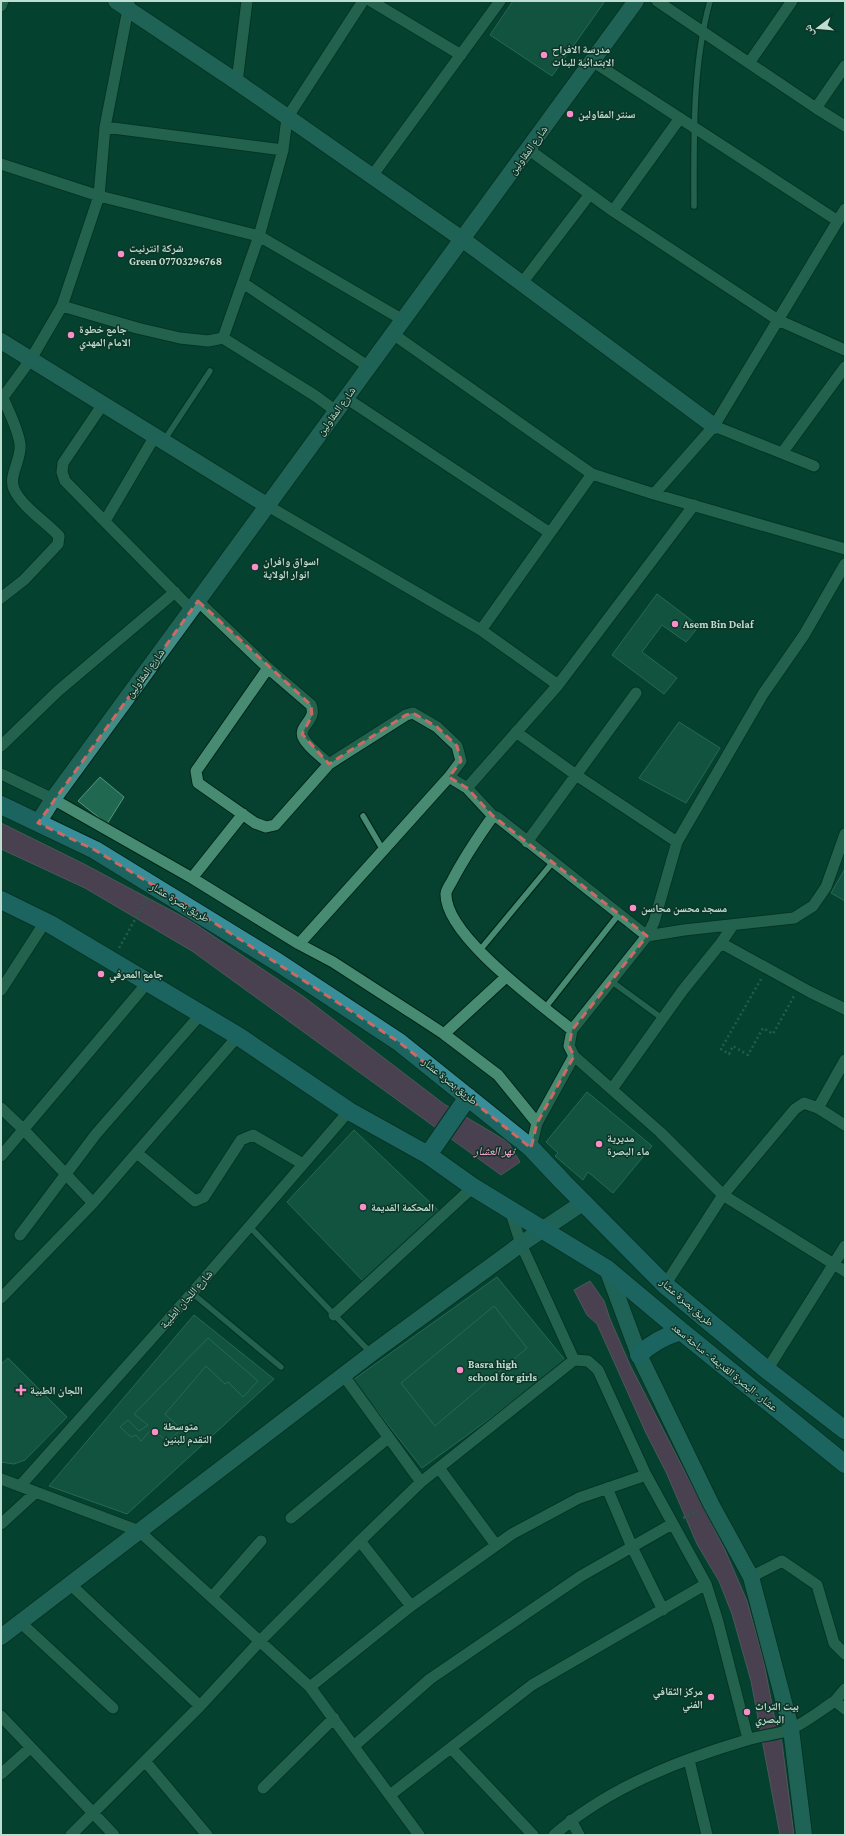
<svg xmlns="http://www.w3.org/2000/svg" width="846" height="1836" font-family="'Crimson Pro','Noto Naskh Arabic',serif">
  <rect width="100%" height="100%" fill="#06412f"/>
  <path fill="#9b4175" stroke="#a57090" d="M1 823 84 864 191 921 304 997 444 1104 508 1142 520 1162 501 1175 192 951 85 888 1 849Z
    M590 1281 604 1301 610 1319 630 1365 725 1550 747 1601 763 1658 774 1715 782 1743 794 1835H780L751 1681 732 1614 719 1581 697 1544 666 1472 646 1433 597 1324 587 1315 574 1290Z"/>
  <path fill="#206850" stroke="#52977d" d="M513 1H605L552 76 490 35Z
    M657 594 699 626 686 642 662 625 642 652 677 678 664 694 612 655Z
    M679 722 720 748 686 803 639 778Z
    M100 777 124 797 107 824 78 801Z
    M845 869V901L831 893Z
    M587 1092 652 1146 613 1193 588 1172 583 1180 555 1156 558 1153 546 1142Z
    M354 1130 440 1212 364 1282 287 1202Z
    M497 1277 565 1360 492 1417 422 1468 353 1380Z
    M494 1306 527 1348 435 1426 401 1383Z
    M194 1315 274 1379 127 1514 49 1486Z
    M208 1338 258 1381 243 1397 228 1382 225 1384 206 1366 165 1414 181 1429 168 1442 152 1429 141 1441 136 1435 131 1437 120 1427 128 1420 139 1431 148 1425 134 1414Z
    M8 1358 67 1417 25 1460 14 1464 1 1462V1364Z"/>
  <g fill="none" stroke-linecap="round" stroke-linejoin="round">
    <defs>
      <path id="lane" d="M694 206C694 138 692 67 710 1
        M165 439 210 371
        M363 816 383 850
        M480 950 553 862
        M611 981 663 1019
        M545 1008 619 914
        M249 1226 371 1353
        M192 1293 281 1367"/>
      <path id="street" d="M371 1 461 55
        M657 1 816 108 845 126
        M1 6 3 1
        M592 61 838 221
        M749 63 792 1
        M237 82 247 1
        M816 108 845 66
        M105 127 283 150
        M528 149 613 211 778 320 845 350
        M1 164 99 196 259 236 403 320
        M372 176 500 1
        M613 211 680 118
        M243 283 369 367
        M522 283 590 194
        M62 306 137 328 180 338 208 341 223 338
        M393 334 592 474 654 494 845 549
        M346 398 550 533
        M1 400 31 359 62 306 99 196 105 127 129 4
        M103 404 63 463 62 472 65 481 191 609
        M336 411 314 395 223 338 259 236 283 150 287 118 363 1
        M714 426 814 466
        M782 453 845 367
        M654 494 714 426 845 209
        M268 506 481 630 558 685
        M105 521 155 436
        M845 564 804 635 763 694 677 842 654 922 647 936 572 1030 569 1046 574 1056 660 1132 723 1195 845 1271
        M1 598 24 580 58 544 59 536C46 522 21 506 14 489 8 476 22 459 20 444 18 429 9 412 3 398
        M198 601 268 668 311 705C318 721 296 726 304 739 309 748 321 756 329 764
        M481 630 592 474
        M268 668 196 771 198 783 255 823 266 827 275 825 329 764 406 715 413 713 437 727 457 746 461 761 449 777
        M516 732 576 775 677 842
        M1 746 58 691 175 592
        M1 774 53 799 192 878 299 944 333 962 415 1015 444 1034 498 1075 537 1123
        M467 788 558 685 694 505
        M493 816C478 837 464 858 452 881 450 885 446 890 446 894 445 936 541 1004 572 1030
        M527 842 636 693
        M192 878 243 814
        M721 943 810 992 845 1009
        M299 944 449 777 467 788 493 816 497 817 647 936 684 930 794 918 813 906 826 887 845 834
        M1 990 45 922
        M444 1034 506 977
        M612 1089 683 990 721 943 733 925
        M1 1108 24 1130 93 1203
        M818 1108 845 1060
        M531 1148 537 1123 574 1056
        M137 1153 195 1201 204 1197 241 1140 253 1135 303 1164
        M1 1156 148 982
        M510 1210 521 1244 574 1360
        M20 1235 96 1134 201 1014
        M665 1285 723 1195 795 1109 804 1103 818 1108 845 1125
        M1 1298 93 1203 238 1036
        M334 1315 473 1187
        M767 1370 845 1246
        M344 1376 421 1482
        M439 1468 496 1545
        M1 1479 139 1531 310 1687 419 1835
        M20 1486 192 1293 349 1111
        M607 1488 632 1547 663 1610
        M291 1518 388 1438
        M1 1524 36 1492
        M360 1541 411 1606
        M751 1577 782 1561 817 1585 834 1643 845 1654
        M70 1584 200 1706
        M212 1597 261 1541
        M20 1622 113 1708
        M310 1687 411 1606 512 1534 579 1498 646 1475
        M835 1701 845 1689
        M1 1716 114 1835
        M354 1746 430 1679 581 1576 672 1524
        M451 1748 533 1835
        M689 1760 707 1835
        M145 1761 207 1835
        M1 1774 30 1748
        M263 1788 334 1718
        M390 1795 532 1685 706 1584
        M571 1820 579 1835
        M71 1835 200 1706 261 1640 360 1541 421 1482 574 1360 588 1361 598 1370 646 1475 706 1584 718 1622 748 1739
        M554 1835C608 1788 679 1760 747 1740 761 1735 778 1735 791 1729 806 1722 821 1710 835 1701L845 1709"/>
      <path id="secondary" d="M116 1 237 82 462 239 714 426
        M1 341 268 506
        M38 823 53 799 636 1
        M607 1269 639 1355 711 1504 751 1577 791 1729 804 1835
        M1 1637 371 1354 521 1244 584 1202"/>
      <path id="primary" d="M1 805 95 850 279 963 399 1042 531 1148 563 1182 665 1285 767 1370 845 1430
        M1 900 50 924 238 1036 349 1111 428 1155 473 1187 607 1269 681 1331 845 1464
        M428 1155 468 1097
        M639 1355C651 1343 665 1336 681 1331"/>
    </defs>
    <use href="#lane" stroke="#002519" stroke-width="8"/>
    <use href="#street" stroke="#002519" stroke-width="13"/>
    <use href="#secondary" stroke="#002519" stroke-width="18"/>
    <use href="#primary" stroke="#002519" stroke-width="20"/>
    <path stroke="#4b7c6b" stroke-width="2.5" stroke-dasharray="2 3" stroke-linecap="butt" d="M119 948 147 898
      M761 979 721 1049 729 1054 733 1046 748 1055 763 1028 773 1034 794 996
      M683 1518 698 1511"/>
    <use href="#lane" stroke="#478c72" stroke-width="5.5"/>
    <use href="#street" stroke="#478c72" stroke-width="11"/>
    <use href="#secondary" stroke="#3f8d86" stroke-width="16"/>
    <use href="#primary" stroke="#378e99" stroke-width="18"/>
  </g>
  <path d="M0 0H846V1836H0ZM198 601 311 705 312 716 302 734 329 764 406 715 413 713 437 727 457 746 461 761 449 777 467 788 493 816 647 936 572 1030 569 1046 574 1056 537 1123 531 1148 399 1042 196 911 95 850 38 823Z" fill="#06412f" fill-opacity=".55" fill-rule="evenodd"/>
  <path fill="none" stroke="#cd6863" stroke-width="3" stroke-dasharray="8 5" stroke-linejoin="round" d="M198 601 311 705 312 716 302 734 329 764 406 715 413 713 437 727 457 746 461 761 449 777 467 788 493 816 647 936 572 1030 569 1046 574 1056 537 1123 531 1148 399 1042 196 911 95 850 38 823Z"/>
  <g fill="#f98fc9" stroke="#0e3427" stroke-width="1.5">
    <circle cx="544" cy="55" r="4"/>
    <circle cx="570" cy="114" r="4"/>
    <circle cx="121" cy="254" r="4"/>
    <circle cx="71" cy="335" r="4"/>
    <circle cx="255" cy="567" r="4"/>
    <circle cx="675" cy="624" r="4"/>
    <circle cx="633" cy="908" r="4"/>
    <circle cx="101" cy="974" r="4"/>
    <circle cx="599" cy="1144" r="4"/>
    <circle cx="363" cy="1207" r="4"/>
    <circle cx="460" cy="1370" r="4"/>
    <path d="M19 1384h4v4h4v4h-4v4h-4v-4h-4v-4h4z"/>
    <circle cx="155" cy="1432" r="4"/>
    <circle cx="711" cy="1697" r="4"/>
    <circle cx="747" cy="1712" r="4"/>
  </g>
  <g text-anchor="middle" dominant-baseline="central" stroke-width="3" stroke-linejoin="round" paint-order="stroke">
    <g font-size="11" font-weight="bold" fill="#bdded0" stroke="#0e3427" text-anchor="start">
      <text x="552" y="49">مدرسة اﻻفراح<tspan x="552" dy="13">اﻻبتدائية للبنات</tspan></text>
      <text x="578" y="114">سنتر المقاولين</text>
      <text x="129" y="248">شركة انترنيت<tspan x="129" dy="13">Green 07703296768</tspan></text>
      <text x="79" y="329">جامع خطوة<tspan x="79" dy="13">الامام المهدي</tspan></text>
      <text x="263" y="561">اسواق وافران<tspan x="263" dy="13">انوار الولاية</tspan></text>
      <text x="683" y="624">Asem Bin Delaf</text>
      <text x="641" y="908">مسجد محسن محاسن</text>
      <text x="109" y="974">جامع المعرفي</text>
      <text x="607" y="1138">مديرية<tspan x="607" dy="13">ماء البصرة</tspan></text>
      <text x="371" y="1207">المحكمة القديمة</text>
      <text x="468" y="1364">Basra high<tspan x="468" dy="13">school for girls</tspan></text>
      <text x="30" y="1390">اللجان الطبية</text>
      <text x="163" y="1426">متوسطة<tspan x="163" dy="13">التقدم للبنين</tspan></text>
      <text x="703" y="1691" text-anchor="end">مركز الثقافي<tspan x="703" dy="13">الفني</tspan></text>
      <text x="755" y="1706">بيت التراث<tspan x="755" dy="13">البصري</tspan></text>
    </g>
    <g font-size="11" fill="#bdded0" stroke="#0e3427">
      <text transform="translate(528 150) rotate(-54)">شارع المقاولين</text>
      <text transform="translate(336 411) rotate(-54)">شارع المقاولين</text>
      <text transform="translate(145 673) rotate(-54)">شارع المقاولين</text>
      <text transform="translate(180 902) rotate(31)">طريق بصرة عشار</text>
      <text transform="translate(450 1081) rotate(39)">طريق بصرة عشار</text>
      <text transform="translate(186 1299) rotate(-49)">شارع اللجان الطبية</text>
      <text transform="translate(687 1302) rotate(41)">طريق بصرة عشار</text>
      <text transform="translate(725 1367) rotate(39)">عشار - البصرة القديمة - ساحة سعد</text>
    </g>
    <g font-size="12" font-style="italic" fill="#f7add3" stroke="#0e3427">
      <text x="494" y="1151">نهر العشار</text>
    </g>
  </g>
  <rect width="846" height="1836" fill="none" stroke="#bdded0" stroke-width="4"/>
  <g transform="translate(818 28) rotate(254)" stroke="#0e3427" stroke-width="3" paint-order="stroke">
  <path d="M0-3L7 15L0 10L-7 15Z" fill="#bdded0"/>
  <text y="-6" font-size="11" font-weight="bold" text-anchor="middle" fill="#bdded0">ش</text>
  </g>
</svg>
